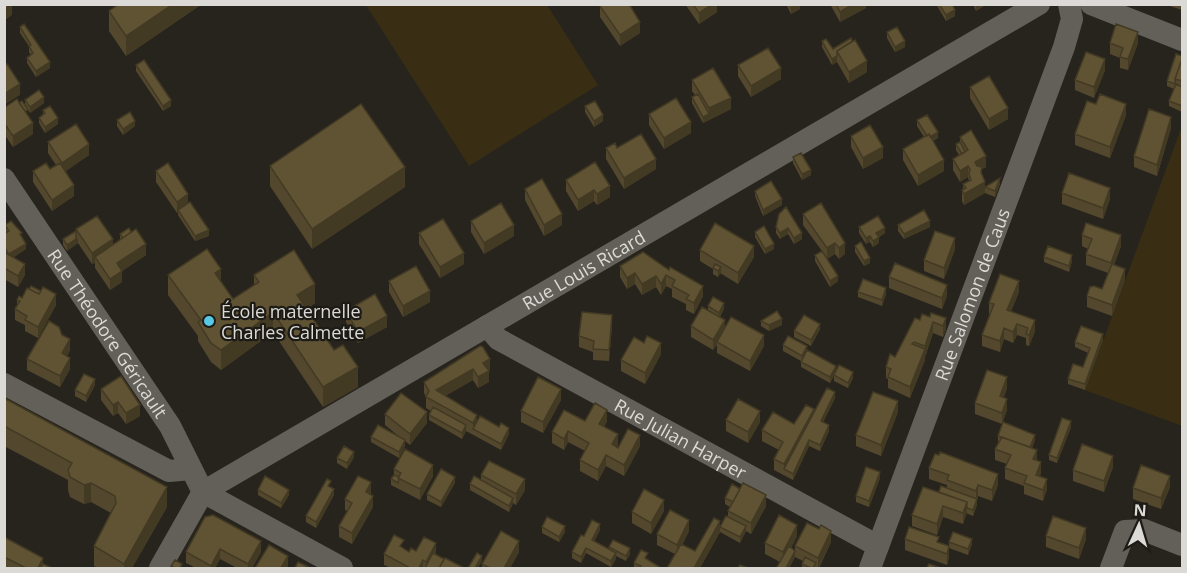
<svg xmlns="http://www.w3.org/2000/svg" width="1187" height="573" font-family="'Open Sans',sans-serif">
  <rect width="100%" height="100%" fill="#27241e"/>
  <path fill="#392e14" d="M366 5H547L598 85 469 166Z
    M1182 126V426L1085 390Z"/>
  <g fill="none" stroke-linecap="round" stroke-linejoin="round">
    <g stroke="#626059" stroke-width="22">
      <path d="M1091 4 1182 40"/>
      <path id="s1" d="M4 179 170 426 203 492"/>
      <path id="s2" d="M487 326 498 339 878 546"/>
      <path d="M4 384 169 471 191 469"/>
      <path d="M203 492 342 568"/>
      <path id="s3" d="M160 568 203 492 1039 4"/>
      <path id="s4" d="M870 568 1064 47 1072 19 1069 4"/>
      <path d="M1111 568 1125 531 1144 530 1182 545"/>
    </g>
  </g>
  <path fill="#53472d" d="M119 4H202L126 56 109 31V11Z
    M685 4H717V12L699 24Z
    M786 4H800V9L791 14Z
    M830 4H866V8L840 22Z
    M936 4H952L955 16 946 21Z
    M973 4H987L976 11Z
    M1170 4H1182V10L1170 6Z
    M600 6 640 33 620 46 600 17Z
    M20 27 50 68 36 77 27 63V58L31 55 29 52V46L20 33Z
    M887 32 905 47 895 52 887 38Z
    M822 41 833 49 852 41 867 72 849 83 837 62 832 65 822 47Z
    M1110 43H1138L1128 70 1120 68V58L1110 54Z
    M1182 56V112L1169 106V101L1174 89 1167 86V81Z
    M136 65 171 106 163 111 136 71Z
    M738 65 781 79 751 97 738 76Z
    M1105 70 1094 98 1075 90V80Z
    M692 80 731 109 703 123 692 103V97L695 95 692 91Z
    M970 87 1008 119 989 130 970 98Z
    M25 100 44 103 30 113 25 105Z
    M1096 104 1126 115 1110 158 1075 145V134Z
    M585 106 603 121 594 127 585 112Z
    M4 108 28 115 33 134 13 147 4 134Z
    M43 110 58 124 45 133 39 123V118L43 115Z
    M649 114 691 133 664 149 649 125Z
    M117 120 135 126 123 135 117 126Z
    M917 120 938 138 933 141 944 171 918 186 903 160V149L924 137 917 126Z
    M1171 128 1157 176 1134 167V156Z
    M851 136 883 158 863 169 851 147Z
    M960 137 986 167 982 169V176L985 193 964 205 962 201V190H963V184L969 181 968 177 960 182 953 170V159L959 155 956 150V144L960 142Z
    M48 142 89 155 65 171 74 196 52 211 33 182V171L50 169 56 165 48 153Z
    M606 148H617L656 169 624 189 606 159Z
    M793 157 811 175 802 180 793 163Z
    M595 162 610 197 597 205 594 201 578 211 566 191V180Z
    M270 166 405 187 312 249 270 186Z
    M156 171 188 203 209 236 195 241 178 215V212L177 213 156 182Z
    M1000 184 995 197 985 193V187Z
    M525 189 562 225 544 236 525 200Z
    M755 191 782 205 763 216 755 196Z
    M1062 193 1110 199 1103 219 1062 204Z
    M821 203 845 254 839 259 835 254 827 259 838 281 830 287 815 261V255L822 251 803 225V214Z
    M779 214 802 239 794 244 788 234 780 239 776 233V227Z
    M471 221 514 236 484 254 471 232Z
    M5 225 22 238 26 249 14 257 25 275 18 287 4 279V234L7 232 5 230Z
    M898 225 930 227 904 239 898 231Z
    M859 227 885 233 879 237V243L873 247 870 242 866 244 859 233Z
    M76 231 113 245 120 240V234L146 255 122 271V282L110 290 95 268V263L92 264 78 243 67 251 63 245V239Z
    M755 232 774 249 765 254 755 237Z
    M419 233 464 264 440 278 419 244Z
    M1082 235 1121 246 1114 265 1125 280 1112 316 1087 307V296L1102 289 1108 273 1086 265V254L1088 249 1082 246Z
    M855 246 870 263 864 266 855 252Z
    M955 249 944 279 924 271V260Z
    M700 250 754 257 738 284 720 273 718 277 713 274V269L700 261Z
    M643 252 703 296 694 314 686 310V304L672 297V289L666 286 661 295 656 287 642 295 635 284 627 289 620 277V266Z
    M1044 257 1072 261 1069 272 1044 262Z
    M168 275 221 281 233 299 254 285V275L315 303 307 309 358 387 323 407 273 332 221 370 211 362 198 341V336L168 295Z
    M889 277 947 296 942 309 889 288Z
    M389 281 430 302 403 317 389 292Z
    M858 292 886 294 882 306 858 297Z
    M1019 292 1011 311 1035 331 1029 346 1026 345V338L1017 335 1013 343 1004 339 1000 352 982 346V335L990 314H989V303Z
    M22 298 56 305 38 338 25 331V325L15 320V309L17 306V300Z
    M708 306 724 309 720 317 725 327 764 346 750 371 717 353V345L713 350 691 337V326L708 310Z
    M346 311 387 327 358 343 346 322Z
    M931 313 946 329 943 337 933 333 925 357V360L910 398 888 388V379L886 378V367L930 317Z
    M761 321 782 325 769 331 761 326Z
    M612 326 609 361 593 360V352L579 347V336Z
    M820 329 811 346 794 337V331Z
    M62 335 70 350 67 356 70 369 60 387 27 370V359Z
    M1103 340 1085 390 1068 384V379L1083 367 1088 353 1075 347V342Z
    M783 345 807 351 836 372 830 383 801 367V361L783 351Z
    M480 346 490 370 489 371V382L478 388 473 380 445 396 477 421 509 434 501 450 466 431 462 439 429 420V415L431 411 426 408V397L424 393V382Z
    M661 354 645 384 621 371V360Z
    M834 375 853 378 848 388 834 381Z
    M95 385 86 402 75 396V390Z
    M1007 388 1004 397 1007 410 1002 424 975 414V403Z
    M101 389 140 416 126 424 118 413 113 416 101 400Z
    M4 398 167 507 132 568H98L94 566V546L111 513 91 502 84 504 70 497 68 490V480L4 446Z
    M835 398 823 422 829 431 820 451 809 446 793 480 774 470V459L779 450 762 441V430L794 424 814 414Z
    M561 400 543 433 521 422V411Z
    M898 412 881 456 856 446V435Z
    M385 414 427 423 410 445 405 441V446L399 458 371 442V437L402 439 385 425Z
    M726 420 760 422 748 443 726 431Z
    M585 421H607L604 427 618 445 617 447 618 448 640 446 624 476 606 466 598 481 580 471V460L585 451 568 442 564 450 552 443V432Z
    M1071 427 1057 463 1049 460V455Z
    M998 436 1035 440 1032 448 1041 473 1040 476 1047 489 1043 501 1024 494V486L1005 479V468L1007 464 995 460V449L999 442H998Z
    M354 457 347 469 337 463V458Z
    M1113 467 1104 492 1073 481V470Z
    M929 468 998 485 992 501 978 496 977 500V505L973 516 966 513 963 524 943 517 937 535 912 526V515L939 492 947 488V485L929 479Z
    M394 469 433 476 420 500 391 485V479L394 475Z
    M481 475 525 490 516 505 513 503 509 512 470 490V484L481 481Z
    M880 478 869 507 856 502V496Z
    M455 483 441 507 427 500V494Z
    M331 487 334 495 316 528 306 522V516Z
    M1170 487 1161 509 1133 499V488Z
    M258 490 289 495 281 508 258 495Z
    M371 493 373 507 352 544 339 537V526L348 511 345 510V499Z
    M725 498 766 506 751 534 746 531 740 543 720 532 700 568H667L675 554 657 545V534L689 531 682 545 695 551 720 527 728 517V511L730 507 725 504Z
    M664 511 651 534 632 523V512Z
    M213 515 261 552 252 568H237L220 559 215 568H196L186 563V552Z
    M542 527 565 532 559 542 542 533Z
    M600 530 594 541 609 549V547L630 554 626 561 616 556V559L611 567 586 553 581 563 572 558V552L584 536Z
    M797 536 791 548 795 557 789 568H777L780 562 765 554V543Z
    M1046 536 1086 539 1079 559 1046 547Z
    M4 537 43 564 52 568H4Z
    M905 539 939 542 949 546V542L972 544 968 555 949 548V557L947 565 905 550Z
    M831 542 819 568H802V564L803 561 795 557V546Z
    M404 549 409 552 416 551 436 554H435L464 568H391L384 565V554Z
    M519 552 510 568H482V564Z
    M648 559V560L661 568H634V563Z"/>
  <path fill="#433a24" d="M12 4V15L4 21V10Z
    M173 4H202L126 56V36Z
    M712 4H717V12L699 24V13Z
    M797 4H800V9L791 14V8Z
    M853 4H866V8L840 22V12Z
    M976 4H987L976 11Z
    M955 10V16L946 21V15Z
    M640 22V33L620 46V35Z
    M1138 32V43L1128 70V59Z
    M905 41V47L895 52V47Z
    M837 56V62L832 65V59Z
    M1105 59V70L1094 98V87Z
    M867 61V72L849 83V72Z
    M50 62V68L36 77V71Z
    M781 68V79L751 97V86Z
    M20 84V95L4 105V94Z
    M44 97V103L30 113V107Z
    M731 98V109L703 123V117L709 114V108Z
    M171 100V106L163 111V106Z
    M1126 104V115L1110 158V147Z
    M1008 108V119L989 130V119Z
    M603 115V121L594 127V121Z
    M1171 117V128L1157 176V165Z
    M58 118V124L45 133V127Z
    M135 121V126L123 135V129Z
    M691 122V133L664 149V138Z
    M33 123V134L13 147V136Z
    M938 132V138L928 144V138Z
    M89 144V155L62 174V163Z
    M883 147V158L863 169V158Z
    M986 156V167L982 169V178L975 173V162Z
    M656 159V169L624 189V178Z
    M944 160V171L918 186V175Z
    M968 166V177L960 182V171Z
    M405 167V187L312 249V229Z
    M811 170V175L802 180V174Z
    M1000 178V184L995 197V191Z
    M985 182V193L964 205V194Z
    M74 185V196L52 211V200Z
    M610 186V197L597 205V194Z
    M1110 188V199L1103 219V208Z
    M594 190V201L578 211V200Z
    M188 194V205L178 210V212L177 213V202Z
    M782 199V205L763 216V210Z
    M562 214V225L544 236V225Z
    M930 221V227L904 239V234Z
    M514 225V236L484 254V243Z
    M788 228V234L780 239V233Z
    M885 228V233L876 238V233Z
    M209 230V236L195 241V236Z
    M802 233V239L794 244V238Z
    M1121 235V246L1111 274V263Z
    M870 236V242L866 244V238Z
    M879 237V243L873 247V241Z
    M78 238V243L67 251V245Z
    M955 238V249L944 279V268Z
    M113 239V250L95 257V263L92 264V253Z
    M835 243V254L827 259V248Z
    M845 243V254L839 259V248Z
    M26 244V249L9 260V254Z
    M146 244V255L117 274V263Z
    M774 244V249L765 254V249Z
    M754 246V257L738 284V273Z
    M464 253V264L440 278V267Z
    M1072 255V261L1069 272V266Z
    M870 258V263L864 266V261Z
    M25 264V275L18 287V276Z
    M721 267V273L718 277V271Z
    M221 269V289L215 273Z
    M1125 269V280L1112 316V305Z
    M122 271V282L110 290V279Z
    M635 273V284L627 289V278Z
    M666 275V286L661 295V284Z
    M656 276V287L642 295V284Z
    M838 276V281L830 287V281Z
    M1019 281V292L1007 321V310Z
    M315 284V303L297 315V295Z
    M947 285V296L942 309V298Z
    M703 286V296L694 314V303Z
    M886 288V294L882 306V300Z
    M430 291V302L403 317V306Z
    M56 294V305L38 338V327Z
    M724 303V309L719 318V313Z
    M273 312V332L221 370V350Z
    M612 315V326L609 361V350Z
    M387 316V327L358 343V332Z
    M946 318V329L943 337V326Z
    M782 319V325L769 331V325Z
    M725 320V331L717 342V345L713 350V340Z
    M1035 320V331L1029 346V335Z
    M933 322V333L925 357V346Z
    M820 324V329L811 346V340Z
    M1017 324V335L1013 343V332Z
    M1004 328V339L1000 352V341Z
    M1103 334V340L1085 390V384Z
    M764 335V346L750 371V361Z
    M70 339V350L62 364V353Z
    M661 343V354L645 384V373Z
    M807 346V352L802 361V356Z
    M925 349V360L910 398V387Z
    M70 358V369L60 387V376Z
    M490 359V370L489 371V382L478 388V377L483 363Z
    M836 366V372L830 383V377Z
    M358 367V387L323 407V387Z
    M473 369V380L436 401V390Z
    M853 372V378L848 388V383Z
    M1007 377V388L1000 407V396Z
    M95 379V385L86 402V396Z
    M561 389V400L543 433V422Z
    M835 392V398L821 427V421Z
    M1007 399V410L1002 424V413Z
    M898 401V412L881 456V445Z
    M118 402V413L113 416V405Z
    M140 405V416L126 424V413Z
    M814 409V419L784 469V464Z
    M607 410V421L599 435V424Z
    M760 411V422L748 443V432Z
    M427 412V423L410 445V434Z
    M477 415V426L473 429V423Z
    M1071 421V427L1057 463V458Z
    M466 425V431L462 439V433Z
    M829 425V431L820 451V445Z
    M509 428V434L501 450V444Z
    M568 431V442L564 450V439Z
    M618 434V445L612 455V444Z
    M640 435V446L624 476V465Z
    M1035 435V440L1030 453V448Z
    M405 440V446L399 458V452Z
    M809 440V446L793 480V474Z
    M1037 450V461L1033 459Z
    M354 452V457L347 469V463Z
    M606 455V466L598 481V470Z
    M1113 456V467L1104 492V481Z
    M1041 462V473L1036 486V475Z
    M433 465V476L420 500V489Z
    M880 472V478L869 507V501Z
    M998 474V485L992 501V490Z
    M1170 476V487L1161 509V498Z
    M455 477V483L441 507V502Z
    M525 479V490L516 505V494Z
    M1047 479V489L1043 501V490Z
    M371 482V493L366 503V492Z
    M91 483V502L84 504V485Z
    M978 485V496L977 500V505L973 516V510L976 501V491Z
    M167 487V507L132 568H124V564Z
    M334 489V495L316 528V522Z
    M289 490V495L281 508V503Z
    M766 495V506L751 534V523Z
    M373 496V507L352 544V533Z
    M513 498V504L509 512V506Z
    M664 500V511L651 534V523Z
    M967 502V513L963 524V513Z
    M943 506V517L937 535V524Z
    M689 520V531L677 556V545Z
    M720 521V532L700 568H694Z
    M600 524V530L592 546V540Z
    M797 525V536L783 563V552Z
    M565 526V532L559 542V537Z
    M746 526V531L740 543V537Z
    M1086 528V539L1079 559V548Z
    M831 531V542L818 568V558Z
    M972 539V544L968 555V549Z
    M261 541V552L252 568H248V564Z
    M519 541V552L510 568H504Z
    M436 543V554L428 568H426V562Z
    M949 546V557L947 565V554Z
    M586 548V553L581 563V557Z
    M630 548V554L626 561V556Z
    M220 549V559L215 568H211V566Z
    M795 551V557L789 568H786Z
    M616 553V559L611 567V561Z
    M288 556V567L287 568H281Z
    M482 556V561L478 568H475Z
    M43 558V568H38Z
    M423 560V568H419Z"/>
  <path fill="#605334" stroke="#433a24" stroke-width="1.5" d="M4 4H11L4 10Z
    M119 4H173L126 36 109 11Z
    M603 4H629L640 22 620 35 600 6Z
    M693 4H712L699 13Z
    M790 4H797L791 8Z
    M836 4H853L840 12Z
    M939 4H952L955 10 946 15Z
    M24 24 50 62 36 71 27 58 33 53 29 46 31 45 20 27Z
    M1116 24 1138 32 1128 59 1120 57 1123 48 1110 43Z
    M897 27 905 41 895 47 887 32Z
    M851 38 852 41 837 51V56L832 59 822 41 826 39 833 49Z
    M855 40 867 61 849 72 837 51Z
    M768 48 781 68 751 86 738 65Z
    M1086 52 1105 59 1094 87 1075 80Z
    M1176 54 1182 56V59L1175 79V84L1167 81Z
    M1182 59V81L1175 79Z
    M144 60 171 100 163 106 136 65Z
    M7 64 20 84 4 94V66Z
    M713 68 731 98 709 108 692 80Z
    M989 76 1008 108 989 119 970 87Z
    M1176 84 1182 87V106L1169 101Z
    M39 90 44 97 30 107 25 100Z
    M698 94 709 114 703 117 692 97Z
    M1100 94 1126 104 1110 147 1075 134 1087 101 1096 104Z
    M676 98 691 122 664 138 649 114Z
    M17 99 33 123 13 136 4 123V108Z
    M22 101 28 110 25 111 19 103Z
    M595 101 603 115 594 121 585 106Z
    M361 104 405 167 312 229 270 166Z
    M50 106 58 118 45 127 39 118 45 113 43 110Z
    M1149 109 1171 117 1157 165 1134 156Z
    M130 112 135 121 123 129 117 120Z
    M927 115 938 132 930 137 929 134 927 136 917 120Z
    M76 124 89 144 62 163 48 142Z
    M870 125 883 147 863 158 851 136Z
    M971 130 986 156 975 162 977 166 982 167 981 172 985 182 964 194 962 190 966 188 963 184 971 180 969 174 970 169 968 166 960 171 953 159 968 150 960 137Z
    M641 134 656 159 624 178 606 148 615 143 617 148Z
    M929 134 944 160 918 175 903 149Z
    M960 142 965 152 962 154 956 144Z
    M801 153 811 170 802 174 793 157Z
    M595 162 610 186 597 194 594 190 578 200 566 180Z
    M46 163 50 169 60 163 74 185 52 200 33 171Z
    M168 163 188 194 177 202 156 171Z
    M1069 173 1110 188 1103 208 1062 193Z
    M1000 178 995 191 985 187Z
    M542 179 562 214 544 225 525 189Z
    M771 181 782 199 763 210 755 191Z
    M190 202 209 230 195 236 178 210Z
    M501 203 514 225 484 243 471 221Z
    M821 203 845 243 839 248 835 243 827 248 803 214Z
    M786 207 802 233 794 238 788 228 780 233 776 227 779 214Z
    M924 210 930 221 904 234 898 225Z
    M97 216 113 239 92 253 76 229Z
    M878 216 885 228 876 233 879 237 873 241 870 236 866 238 859 227Z
    M443 219 464 253 440 267 419 233Z
    M11 221 22 233 20 234 26 244 9 254 4 247V234L9 231 5 225Z
    M715 223 754 246 738 273 700 250Z
    M1086 223 1121 235 1111 263 1086 254 1092 239 1082 235Z
    M764 226 774 244 765 249 755 232Z
    M129 228 131 232 123 238 120 234Z
    M136 229 146 244 117 263 122 271 110 279 95 257Z
    M76 231V239L67 245 63 239Z
    M935 231 955 238 944 268 924 260Z
    M861 242 870 258 864 261 855 246Z
    M1048 246 1072 255 1069 266 1044 257Z
    M207 249 221 269 215 273 233 299 259 282 254 275 294 250 315 284 297 295 334 350 343 345 358 367 323 387 273 312 221 350 211 343 198 322 201 320 168 275Z
    M822 251 838 276 830 281 815 255Z
    M4 252 25 264 18 276 4 268Z
    M643 252 669 270 670 267 703 286 694 303 686 299 689 295 672 286 675 280 666 275 661 284 656 276 642 284 635 273 627 278 620 266Z
    M895 263 947 285 942 298 889 277Z
    M715 264 721 267 718 271 713 268Z
    M1112 264 1125 269 1112 305 1087 296 1090 287 1094 286 1102 289Z
    M416 266 430 291 403 306 389 281Z
    M1000 274 1019 281 1007 310 1035 320 1029 335 1026 334 1028 328 1017 324 1013 332 1004 328 1000 341 982 335 994 304 989 303Z
    M863 279 886 288 882 300 858 292Z
    M31 286 41 291 39 294 29 289Z
    M43 287 56 294 38 327 25 320 27 316 15 309 20 301 17 300 19 296 22 298 27 288 39 294Z
    M375 294 387 316 358 332 346 311Z
    M713 297 724 303 719 313 708 306Z
    M702 307 725 320 713 340 691 326Z
    M777 311 782 319 769 325 761 321Z
    M582 312 612 315 609 350 593 349 594 341 579 336Z
    M931 313 946 318 943 326 933 322 925 346 914 342 912 344 925 349 910 387 888 377 891 369 886 367 890 354 895 357 915 318 920 320 922 314 930 317Z
    M804 315 820 324 811 340 794 331Z
    M731 317 764 335 750 361 717 342Z
    M49 321 59 327 62 335 70 339 62 353 70 358 60 376 27 359Z
    M1081 326 1103 334 1085 384 1068 379 1073 364 1083 367 1090 348 1075 342Z
    M647 336 661 343 645 373 621 360 634 337 644 343Z
    M788 336 807 346 802 356 783 345Z
    M480 346 483 347 490 359 483 363 489 371 478 377 473 369 436 390 477 415 473 423 426 397 429 391 424 382Z
    M807 350 836 366 830 377 801 362Z
    M839 365 853 372 848 383 834 375Z
    M987 370 1007 377 1000 396 1007 399 1002 413 975 403Z
    M84 374 95 379 86 396 75 390Z
    M121 376 140 405 126 413 118 402 113 405 101 389Z
    M538 377 561 389 543 422 521 411Z
    M827 388 835 392 821 421 829 425 820 445 809 440 793 474 784 469Z
    M873 392 898 401 881 445 856 435Z
    M401 393 427 412 410 434 385 414Z
    M4 398 167 487 124 564 94 546 116 503 115 496 91 483 84 485 70 477 68 470 72 463 4 426Z
    M738 399 760 411 748 432 726 420Z
    M595 403 607 410 599 424 618 434 612 444 618 448 628 429 640 435 624 465 606 455 598 470 580 460 589 443 568 431 564 439 552 432 564 410 585 421Z
    M806 405 814 409 784 464 774 459 783 442 762 430 773 412 794 424Z
    M433 407 466 425 462 433 429 415Z
    M480 416 499 427 501 423 509 428 501 444 473 429Z
    M1062 418 1071 421 1057 458 1049 455Z
    M1003 422 1035 435 1030 447 998 436Z
    M378 425 405 440 399 452 371 437Z
    M1002 437 1037 450 1033 459 1041 462 1036 475 1047 479 1043 490 1024 483 1027 476 1005 468 1011 455 995 449Z
    M1082 444 1113 456 1104 481 1073 470Z
    M344 446 354 452 347 463 337 458Z
    M405 449 433 465 420 489 398 478 401 473 394 469Z
    M940 452 998 474 992 490 978 485 976 491 947 480 949 475 929 468 935 454 939 455Z
    M489 461 525 479 516 494 481 475Z
    M1141 465 1170 476 1161 498 1133 488Z
    M866 467 880 472 869 501 856 496Z
    M441 469 455 477 441 502 427 494Z
    M394 475 399 477 398 483 391 479Z
    M265 476 289 490 281 503 258 490Z
    M358 476 371 482 366 492 373 496 352 533 339 526 352 503 345 499Z
    M474 476 513 498 509 506 470 484Z
    M327 479 331 481 328 486 334 489 316 522 306 516Z
    M743 483 766 495 751 523 728 511Z
    M732 484 740 489 733 502 725 498Z
    M941 486 977 499 973 510 967 508V502L939 492Z
    M923 487 967 502 963 513 943 506 937 524 912 515Z
    M644 489 664 500 651 523 632 512Z
    M670 510 689 520 677 545 657 534Z
    M213 515 261 541 248 564 220 549 211 566 186 552 205 517Z
    M779 515 797 525 783 552 765 543Z
    M726 516 746 526 740 537 720 527Z
    M1053 516 1086 528 1079 548 1046 536Z
    M547 517 565 526 559 537 542 527Z
    M714 518 720 521 694 568H667L681 544 695 551Z
    M592 520 600 524 592 540 616 553 611 561 586 548 581 557 572 552 581 535 584 536Z
    M807 523 819 529 821 525 831 531 818 558 795 546Z
    M909 527 939 537 937 542 949 546 947 554 905 539Z
    M501 531 519 541 504 568H490L482 564Z
    M953 532 972 539 968 549 949 542Z
    M394 535 404 540 400 546 409 552 411 548 416 551 424 537 436 543 426 562 423 560 419 568H410L384 554Z
    M4 537 43 558 38 568H26L4 557Z
    M613 540 630 548 626 556 609 547Z
    M269 545 288 556 281 568H255Z
    M789 546 795 551 786 568H780L777 567Z
    M641 550 648 553 645 558 661 568H639L641 566 634 563Z
    M433 553 444 559 439 568H425Z
    M477 553 482 556 475 568H468Z
    M805 557 816 563 813 568H811L802 564Z
    M445 558 464 568H439Z
    M175 560 182 564 180 568H175L171 566Z
    M298 562 310 568H295Z
    M43 564 52 568H40Z
    M929 564 941 568H927Z
    M740 565 748 568H738Z"/>
  <circle fill="#58c8e4" stroke="#1d1b15" stroke-width="2" cx="209" cy="321" r="6"/>
  <g text-anchor="middle" dominant-baseline="central" stroke-width="4.5" stroke-linejoin="round" paint-order="stroke">
    <g font-size="18" fill="#dcdad6" stroke="#1d1b15">
      <text stroke="none"><textPath href="#s3" startOffset="528">Rue Louis Ricard</textPath></text>
      <text stroke="none"><textPath href="#s4" startOffset="292">Rue Salomon de Caus</textPath></text>
      <text stroke="none"><textPath href="#s1" startOffset="186">Rue Théodore Géricault</textPath></text>
      <text stroke="none"><textPath href="#s2" startOffset="225">Rue Julian Harper</textPath></text>
    </g>
    <g font-size="18" fill="#dcdad6" stroke="#1d1b15" text-anchor="start">
      <text x="221" y="311">École maternelle<tspan x="221" dy="21">Charles Calmette</tspan></text>
    </g>
  </g>
  <rect width="1187" height="573" fill="none" stroke="#dcdad6" stroke-width="12"/>
  <g transform="translate(1139 525) rotate(4)" stroke="#1d1b15" stroke-width="4.5" paint-order="stroke">
  <path d="M0-4.5L10 22L0 15L-10 22Z" fill="#dcdad6"/>
  <text y="-9" font-size="16" font-weight="bold" text-anchor="middle" fill="#dcdad6">N</text>
  </g>
</svg>
